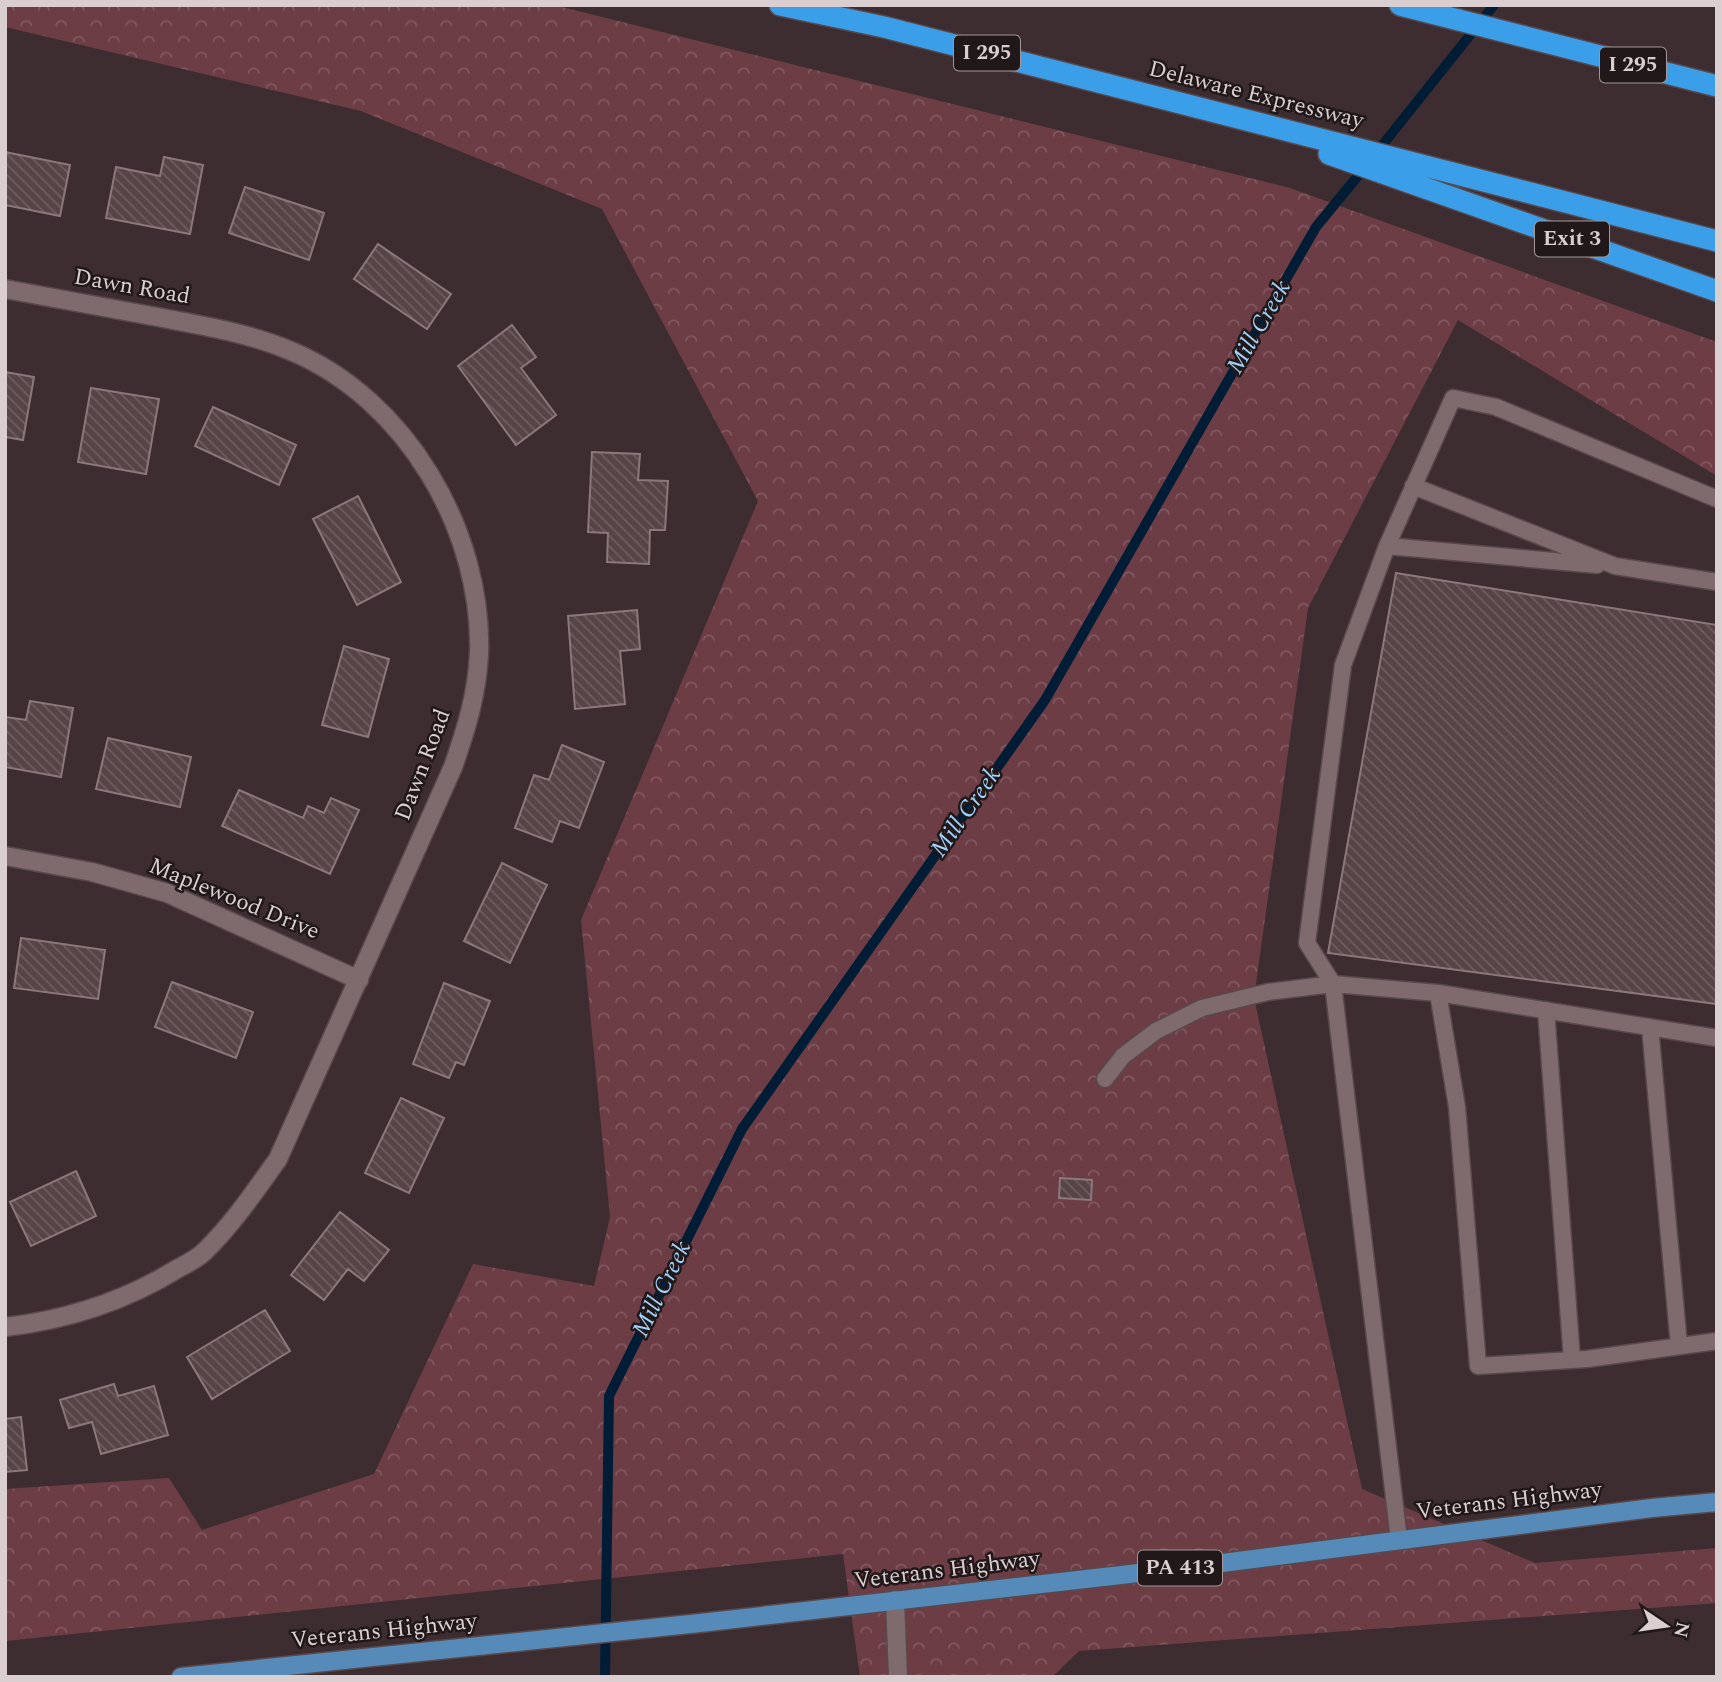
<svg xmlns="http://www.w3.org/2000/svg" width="1722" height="1682" font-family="Spectral,serif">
  <defs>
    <pattern id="forest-crowns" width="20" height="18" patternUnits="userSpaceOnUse" patternTransform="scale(1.75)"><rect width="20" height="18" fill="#6d3d46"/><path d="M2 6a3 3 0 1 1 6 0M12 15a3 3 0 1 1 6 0" fill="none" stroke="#815860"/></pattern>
    <pattern id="building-back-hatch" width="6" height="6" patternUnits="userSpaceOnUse" patternTransform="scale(1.75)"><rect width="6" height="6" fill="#564447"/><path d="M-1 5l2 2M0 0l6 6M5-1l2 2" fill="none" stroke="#6e5e60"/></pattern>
  </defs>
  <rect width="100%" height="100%" fill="#3e2d30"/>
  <path fill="url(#forest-crowns)" d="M5 5H554L1290 188 1717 342V476L1458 320 1308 608 1254 998 1362 1489 1535 1563 1717 1548V1603L1079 1651 1052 1677H860L843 1554 5 1641V1489L169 1478 202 1530 374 1474 473 1264 594 1286 610 1217 581 920 758 501 602 209 361 111 5 27Z"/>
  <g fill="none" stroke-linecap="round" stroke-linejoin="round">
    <path stroke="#001d35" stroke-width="10" d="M1376 153 1494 5
      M605 1677 609 1396 742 1129 1045 700 1316 227 1366 166"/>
  </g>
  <path fill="url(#building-back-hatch)" stroke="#8c787b" stroke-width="2" d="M5 152 70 165 60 216 5 205Z
    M164 157 203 165 190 234 106 218 116 167 160 176Z
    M245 187 324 213 309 260 229 233Z
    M378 244 451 294 427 329 354 279Z
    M512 325 536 357 521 368 556 415 516 445 458 366Z
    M5 372 34 377 23 440 5 437Z
    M91 388 159 399 146 474 78 462Z
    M213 407 296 445 279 485 195 446Z
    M592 452 640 454 638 480 668 481 665 530H650L649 564 607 562 608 533 588 532Z
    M358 496 401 582 357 605 313 519Z
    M1396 573 1717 625V1004L1328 953Z
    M637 610 640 649 620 651 625 704 575 709 568 616Z
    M344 646 389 659 368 737 322 725Z
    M30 701 73 708 61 777 5 767V717L26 720Z
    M108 738 191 757 180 807 96 789Z
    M562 745 604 762 579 828 560 821 552 842 515 828 534 775 549 780Z
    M239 790 303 818 308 806 324 813 331 798 359 810 330 874 222 826Z
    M502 863 547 885 510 963 464 941Z
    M21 938 105 950 98 999 14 988Z
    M172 982 253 1012 236 1058 155 1027Z
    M444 983 490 1001 464 1065 456 1062 449 1078 413 1064Z
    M401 1098 444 1118 409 1193 365 1173Z
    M76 1171 96 1216 31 1246 10 1202Z
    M1060 1178 1092 1180 1091 1200 1059 1198Z
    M340 1212 389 1250 364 1281 348 1269 324 1300 291 1275Z
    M265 1310 290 1351 212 1399 187 1357Z
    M114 1384 118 1396 154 1386 168 1435 101 1454 92 1422 69 1428 60 1400Z
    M21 1417 27 1470 5 1472V1419Z"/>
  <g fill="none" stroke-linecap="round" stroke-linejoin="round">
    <defs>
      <path id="service" d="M1413 486 1615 566 1717 582
        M1387 546 1597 565
        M1438 993 1717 1038
        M1546 1010 1572 1360
        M1650 1027 1679 1346
        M1105 1079 1123 1056 1156 1031 1202 1008 1268 992 1333 984 1438 993 1457 1107 1478 1366 1587 1359 1717 1341
        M1399 1540 1333 984 1307 943 1343 665 1387 546 1453 398 1496 407 1717 499"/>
      <path id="minor" d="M5 289C54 298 103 307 152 316 198 325 247 332 291 351 406 399 483 531 479 654 477 694 466 730 453 767L278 1159C255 1191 233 1224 204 1252 197 1259 186 1264 177 1269 125 1301 66 1320 5 1327
        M5 856 92 872 167 893 359 980
        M895 1600 898 1677"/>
      <path id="primary" d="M181 1677 700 1623 1191 1567 1652 1508 1717 1502"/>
      <path id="motorway" d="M780 5 884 27 1717 241
        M1400 5 1717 86
        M1329 154 1717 291"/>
    </defs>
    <use href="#service" stroke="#58494c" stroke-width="19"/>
    <use href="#minor" stroke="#58494c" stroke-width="21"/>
    <use href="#primary" stroke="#58494c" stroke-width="21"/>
    <use href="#motorway" stroke="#58494c" stroke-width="24"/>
    <use href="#service" stroke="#7f6b6e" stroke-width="16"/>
    <use href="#minor" stroke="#7f6b6e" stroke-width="18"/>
    <use href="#primary" stroke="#568ab8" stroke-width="18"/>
    <use href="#motorway" stroke="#3b9ee9" stroke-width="21"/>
  </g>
  <g text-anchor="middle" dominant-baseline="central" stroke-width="5" stroke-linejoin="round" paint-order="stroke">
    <g fill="#201819" stroke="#a29799" stroke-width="2">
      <rect x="954" y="35.5" width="66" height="35" rx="5"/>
      <rect x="1600" y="47.5" width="66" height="35" rx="5"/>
      <rect x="1535" y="221.5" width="74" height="35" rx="5"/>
      <rect x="1138" y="1550.5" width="84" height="35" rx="5"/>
    </g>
    <g font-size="21" font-weight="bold" fill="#daced0">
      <text x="987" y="53">I 295</text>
      <text x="1633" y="65">I 295</text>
      <text x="1572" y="239">Exit 3</text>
      <text x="1180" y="1568">PA 413</text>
    </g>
    <g font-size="23" fill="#daced0" stroke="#201819">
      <text transform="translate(1256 95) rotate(14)">Delaware Expressway</text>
      <text transform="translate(132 287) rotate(10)">Dawn Road</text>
      <text transform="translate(423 765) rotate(-69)">Dawn Road</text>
      <text transform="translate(234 899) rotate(22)">Maplewood Drive</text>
      <text transform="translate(1509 1501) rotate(-7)">Veterans Highway</text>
      <text transform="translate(947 1570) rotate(-7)">Veterans Highway</text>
      <text transform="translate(384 1631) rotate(-6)">Veterans Highway</text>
    </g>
    <g font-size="24" font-style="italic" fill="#a2d2fc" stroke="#201819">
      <text transform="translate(1259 327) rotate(-60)">Mill Creek</text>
      <text transform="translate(966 812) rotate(-55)">Mill Creek</text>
      <text transform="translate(662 1289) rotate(-64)">Mill Creek</text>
    </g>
  </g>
  <rect width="1722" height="1682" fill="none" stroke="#daced0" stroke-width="14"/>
  <g transform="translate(1666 1626) rotate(103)" stroke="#201819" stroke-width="5" paint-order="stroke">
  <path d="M0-5L12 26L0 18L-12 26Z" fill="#daced0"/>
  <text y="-10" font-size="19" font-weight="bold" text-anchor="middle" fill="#daced0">N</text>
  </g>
</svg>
